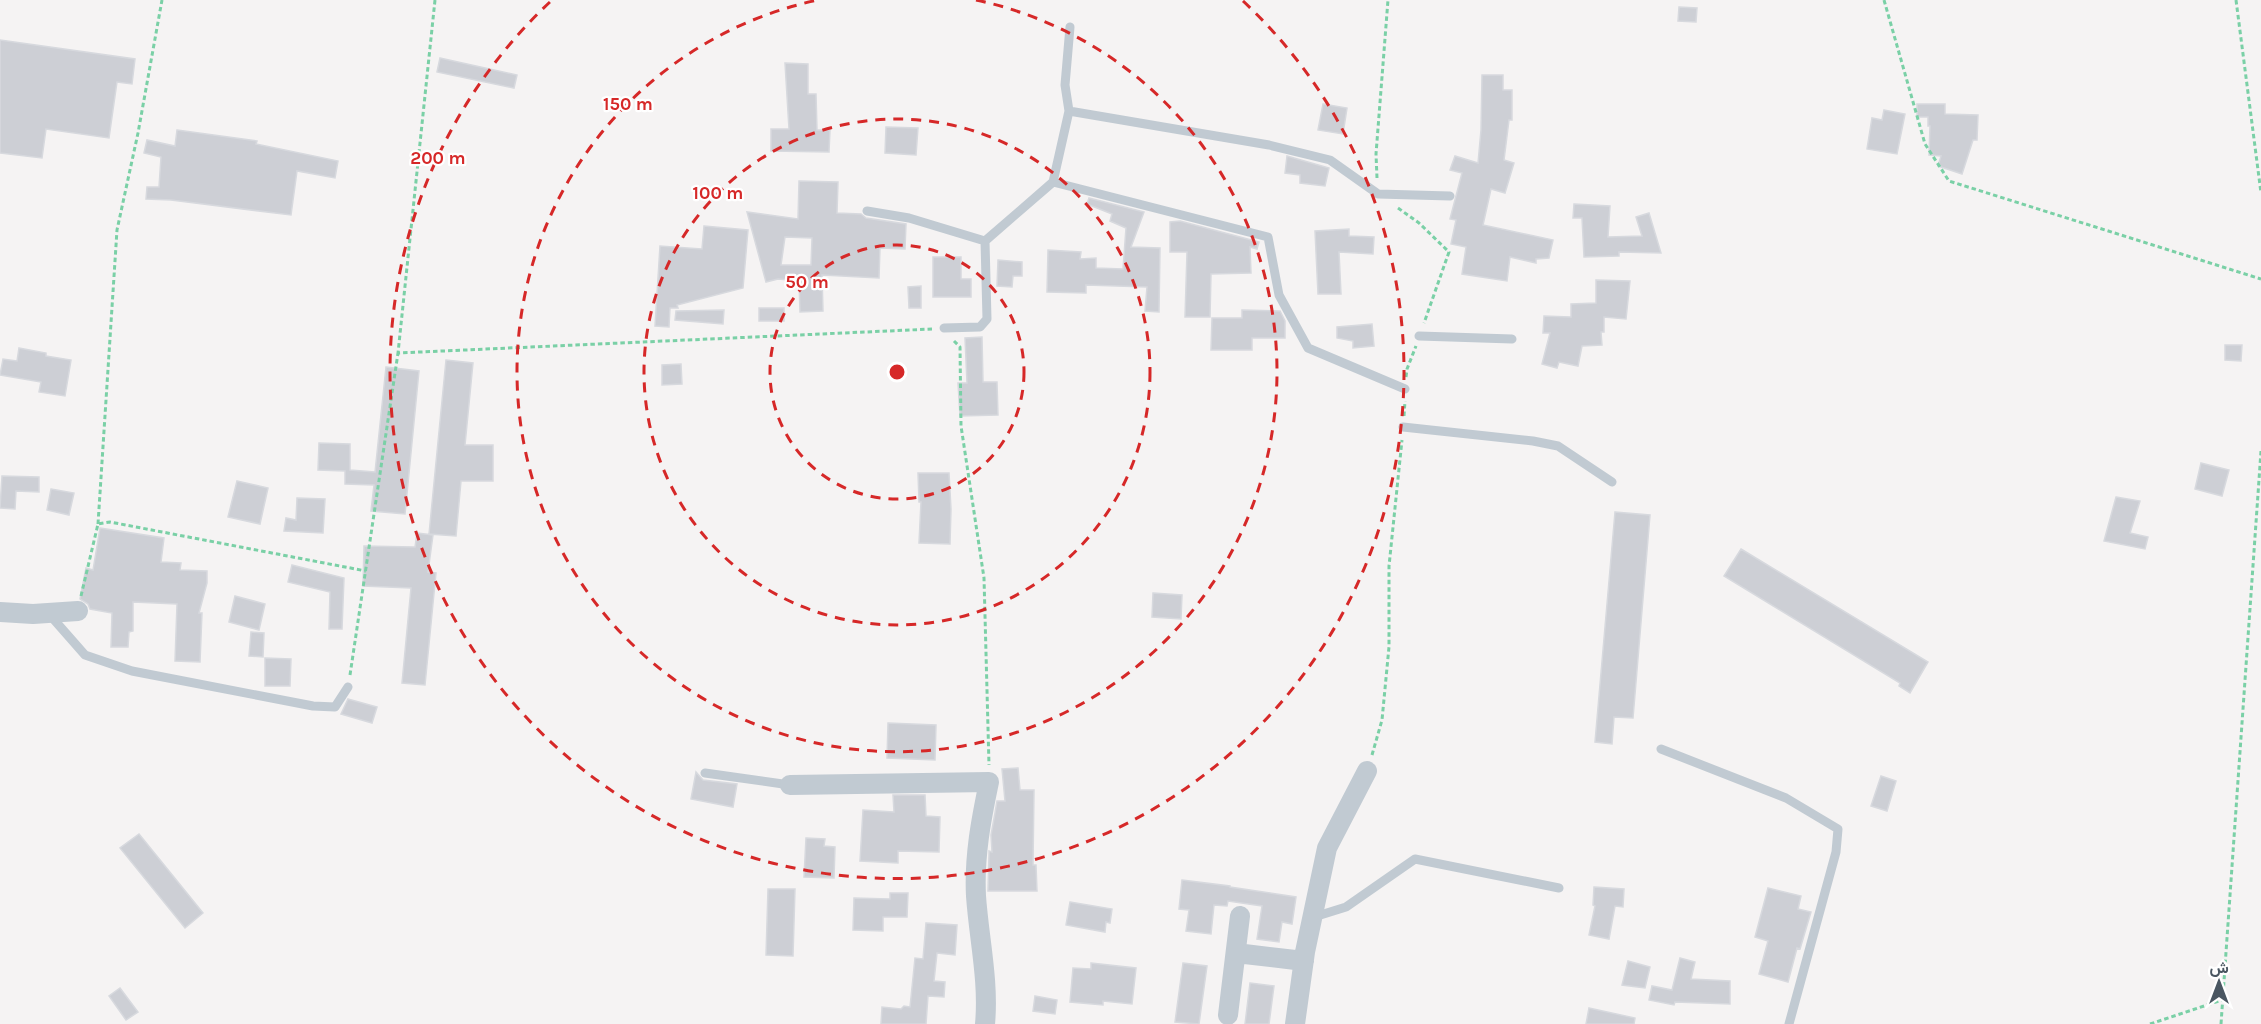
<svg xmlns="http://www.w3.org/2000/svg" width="2261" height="1024" font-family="Karla,Vazirmatn,sans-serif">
  <rect width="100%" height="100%" fill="#f5f3f3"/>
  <path fill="#cdcfd5" stroke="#d7d9de" stroke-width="1.5" fill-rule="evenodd" d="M1679 7 1697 8 1696 22 1678 21Z
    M0 40 135 59 132 84 117 82 109 138 46 129 42 158 0 153Z
    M440 58 517 75 514 88 437 72Z
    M785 63 808 64V94H816L817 130H830L829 152 771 151V129H789Z
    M1482 75H1503V90H1512V120H1509L1504 160 1514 163 1505 193 1491 189 1483 225 1553 240 1549 258 1536 259V263L1510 257 1507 281 1462 274 1466 247 1451 244 1456 220 1450 219 1462 173 1450 170 1455 156 1478 163 1481 130Z
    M1323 104 1347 108 1343 134 1318 130Z
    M1917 104H1945V114L1978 115 1977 140H1973L1962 174 1938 166 1941 156 1929 155 1930 126H1928V117H1917Z
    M1884 110 1905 114 1897 154 1867 149 1872 118 1882 120Z
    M886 127 918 128 916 155 885 153Z
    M177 130 257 141 256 144 338 161 335 178 297 171 291 215 171 200 146 199 147 187H159L161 157 144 153 147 140 175 146Z
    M1287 156 1329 168 1325 186 1300 183V175L1285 173Z
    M799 181 838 182 837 213 861 214 866 218 906 224 905 249 880 248 879 278 822 275 823 311 800 312 799 281 778 279 766 282 747 212 798 219ZM785 237 812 238 811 265H781Z
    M1089 198 1144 212 1131 247 1160 248 1159 312 1145 311 1147 287 1086 285V293L1047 292 1048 250 1081 252 1080 259 1096 258V268L1123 269 1126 228 1110 221 1112 214 1087 204Z
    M1574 204 1610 206 1608 237 1642 236 1636 217 1649 213 1661 253 1619 252V256L1584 257 1582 218H1573Z
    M1180 221 1259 242 1257 249 1250 247 1251 273 1211 274 1210 317H1185L1187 252H1170V222Z
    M704 226 748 230 743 288 677 305 678 308H670L669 327 655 326 660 246 702 249Z
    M1349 229V236L1374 237 1373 254 1339 252 1341 294H1318L1315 231Z
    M933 257H961V279H971V297H933Z
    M998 260 1022 262V276H1013L1012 287 997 286Z
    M1596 280 1630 281 1626 319 1604 317V332H1601L1602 345 1582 346 1578 366 1559 362 1557 368 1542 364 1550 333H1543L1544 316 1571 317V304L1596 303Z
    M921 286V308H909L908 287Z
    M759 308H784V321H759Z
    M724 310 723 324 675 320 676 311Z
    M1242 310 1280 311 1285 321V338H1252V350H1211L1212 318H1242Z
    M1372 324 1374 346 1353 348V341L1337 338V327Z
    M982 337 983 382H997L998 415 960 416 958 383H967L965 338Z
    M2225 345H2242L2241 361 2225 360Z
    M19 348 46 353V356L71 360 65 396 39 392 41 382 0 375 3 359 17 361Z
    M446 360 473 363 465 445H493V481H461L456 536 429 534Z
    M681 364 682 384 662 385V365Z
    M386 367 419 371 405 514 371 511 374 485 345 484V471L318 470 319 443 350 444V470L375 472Z
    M2201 463 2229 470 2222 496 2195 489Z
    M918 473H949L951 509 950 544 919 543 921 502H919Z
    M2 476 39 477V492L16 491 15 509 0 508Z
    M237 481 268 488 260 524 228 517Z
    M51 489 74 493 69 515 47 510Z
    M2116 497 2140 501 2130 533 2148 537 2145 549 2104 541Z
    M297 498 325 499 323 533 284 531 286 518 296 520Z
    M1615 512 1650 515 1633 718 1614 717 1612 744 1595 742Z
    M100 528 164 538 161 562 181 563 180 570 207 571V583L199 613H202L200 662 175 661 177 604 133 602V631L129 632 128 647H111L112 613 90 609 88 604 80 599 86 568 93 570Z
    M417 533 433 535 428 572 436 573 425 685 402 683 411 588 363 586 364 546 415 547Z
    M1741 549 1928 662 1910 693 1899 686 1900 683 1724 576Z
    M292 565 344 578 342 629H329L330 592 288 582Z
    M1153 593 1182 595 1181 619 1152 617Z
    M235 596 265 604 259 630 229 622Z
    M251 632 264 633 263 657 249 656Z
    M265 658 291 659 290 686H265Z
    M348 699 377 707 372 723 341 714Z
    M888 723 936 725 935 760 887 758Z
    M1018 768 1020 790H1034L1033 865H1036L1037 891H988L989 854V851L992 852 991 835 995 813 997 801H1005L1002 769Z
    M696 772 703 780 737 784 733 807 691 799Z
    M1881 776 1896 781 1887 811 1871 806Z
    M893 795H925L926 816 940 817 939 852 898 851V863L860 861 863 810 894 812Z
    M139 834 203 913 185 928 120 848Z
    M806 838 825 839 824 846 835 847 834 878 804 877Z
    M1182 880 1230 886V887L1296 897 1292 924 1282 922 1279 942 1257 939 1262 906 1228 901 1227 906 1214 905 1211 934 1186 931 1189 910 1179 909Z
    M1594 887 1624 889 1623 907 1615 906 1609 939 1589 935 1595 906 1593 905Z
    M1768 888 1801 896 1798 909 1811 912 1800 949 1797 948 1788 982 1759 974 1768 941 1755 937Z
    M768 889H795L793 956 766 955Z
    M890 893H908L907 917H883V931L853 930 854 898 890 899Z
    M1070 902 1112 909 1110 923 1106 922 1105 932 1066 925Z
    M926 923 957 925 955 955 937 953 934 981 945 982 944 997 928 996 926 1024H881L882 1007 901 1009 904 1006 910 1007 915 958 923 959Z
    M1680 958 1695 962 1691 979 1730 981V1004L1675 1002 1674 1005 1649 1000 1652 986 1672 990Z
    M1628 961 1650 967 1645 988 1622 985Z
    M1091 963 1136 968 1132 1004 1103 1001V1005L1070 1002 1073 968 1091 969Z
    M1183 963 1207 966 1199 1024 1175 1022Z
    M1250 983 1274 986 1269 1024H1245Z
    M120 988 138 1012 126 1020 109 996Z
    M1035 996 1057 1000 1055 1014 1033 1011Z
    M1589 1008 1635 1018 1634 1024H1586Z"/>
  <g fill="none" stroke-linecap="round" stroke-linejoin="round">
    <path stroke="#7ad0a6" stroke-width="3" stroke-dasharray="4.5 3" stroke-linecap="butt" d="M435 0 398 353 932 329
      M1884 0 1925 144 1949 181 2261 279
      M2236 0 2261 193
      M1377 178 1376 154 1388 0
      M1398 208 1419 223 1449 252 1424 323
      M954 341 960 347 961 426 984 578 989 765
      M1406 377 1407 369 1416 346
      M1404 416 1405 401
      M98 524 117 230 138 133 162 0
      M81 596 98 524 110 522 366 571
      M350 675 398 353
      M1372 755 1382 720 1389 647V566L1402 440
      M2150 1024 2222 1000
      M2221 1024 2261 451"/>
    <path stroke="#c1cad2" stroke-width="9" d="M1069 111 1269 145 1330 160 1378 194 1450 196
      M1053 182 1268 237 1279 295 1308 348 1405 389
      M867 211 909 218 985 241
      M985 241 1053 182 1069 111 1065 85 1070 27
      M944 328 980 327 987 319 985 241
      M1419 336 1512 339
      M1403 427 1533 441 1558 446 1612 482
      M49 614 85 655 132 671 313 706 335 707 348 687
      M1661 749 1786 798 1838 829 1836 852 1789 1024
      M705 773 790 785
      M1314 917 1346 907 1415 859 1559 888"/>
    <path stroke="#c1cad2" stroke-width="20" d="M0 612 33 614 78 611
      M790 785 989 782C981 820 974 857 976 896 979 939 989 981 985 1024
      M1236 953 1304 961
      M1228 1015 1240 916
      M1295 1024 1305 952 1327 848 1367 771"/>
  </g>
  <g fill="none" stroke="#d62828" stroke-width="3" stroke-dasharray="10 8">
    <circle cx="897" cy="372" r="127"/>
    <circle cx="897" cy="372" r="253"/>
    <path d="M976 0A380 380 0 1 1 818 0"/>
    <path d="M1243 1A507 507 0 1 1 551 1"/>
  </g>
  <circle cx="897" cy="372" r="9" fill="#d62828" stroke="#fff" stroke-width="3"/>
  <g font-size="18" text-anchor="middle" font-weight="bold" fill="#d62828" stroke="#fff" stroke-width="4.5" stroke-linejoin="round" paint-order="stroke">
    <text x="628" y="110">150 m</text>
    <text x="438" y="164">200 m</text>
    <text x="718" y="199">100 m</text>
    <text x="807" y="288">50 m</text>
  </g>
  <g transform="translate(2219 982)" stroke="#ffffff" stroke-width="4.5" paint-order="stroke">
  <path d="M0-4.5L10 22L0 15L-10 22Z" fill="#4a5661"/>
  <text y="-9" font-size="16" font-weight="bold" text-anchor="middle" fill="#4a5661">ش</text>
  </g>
</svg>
